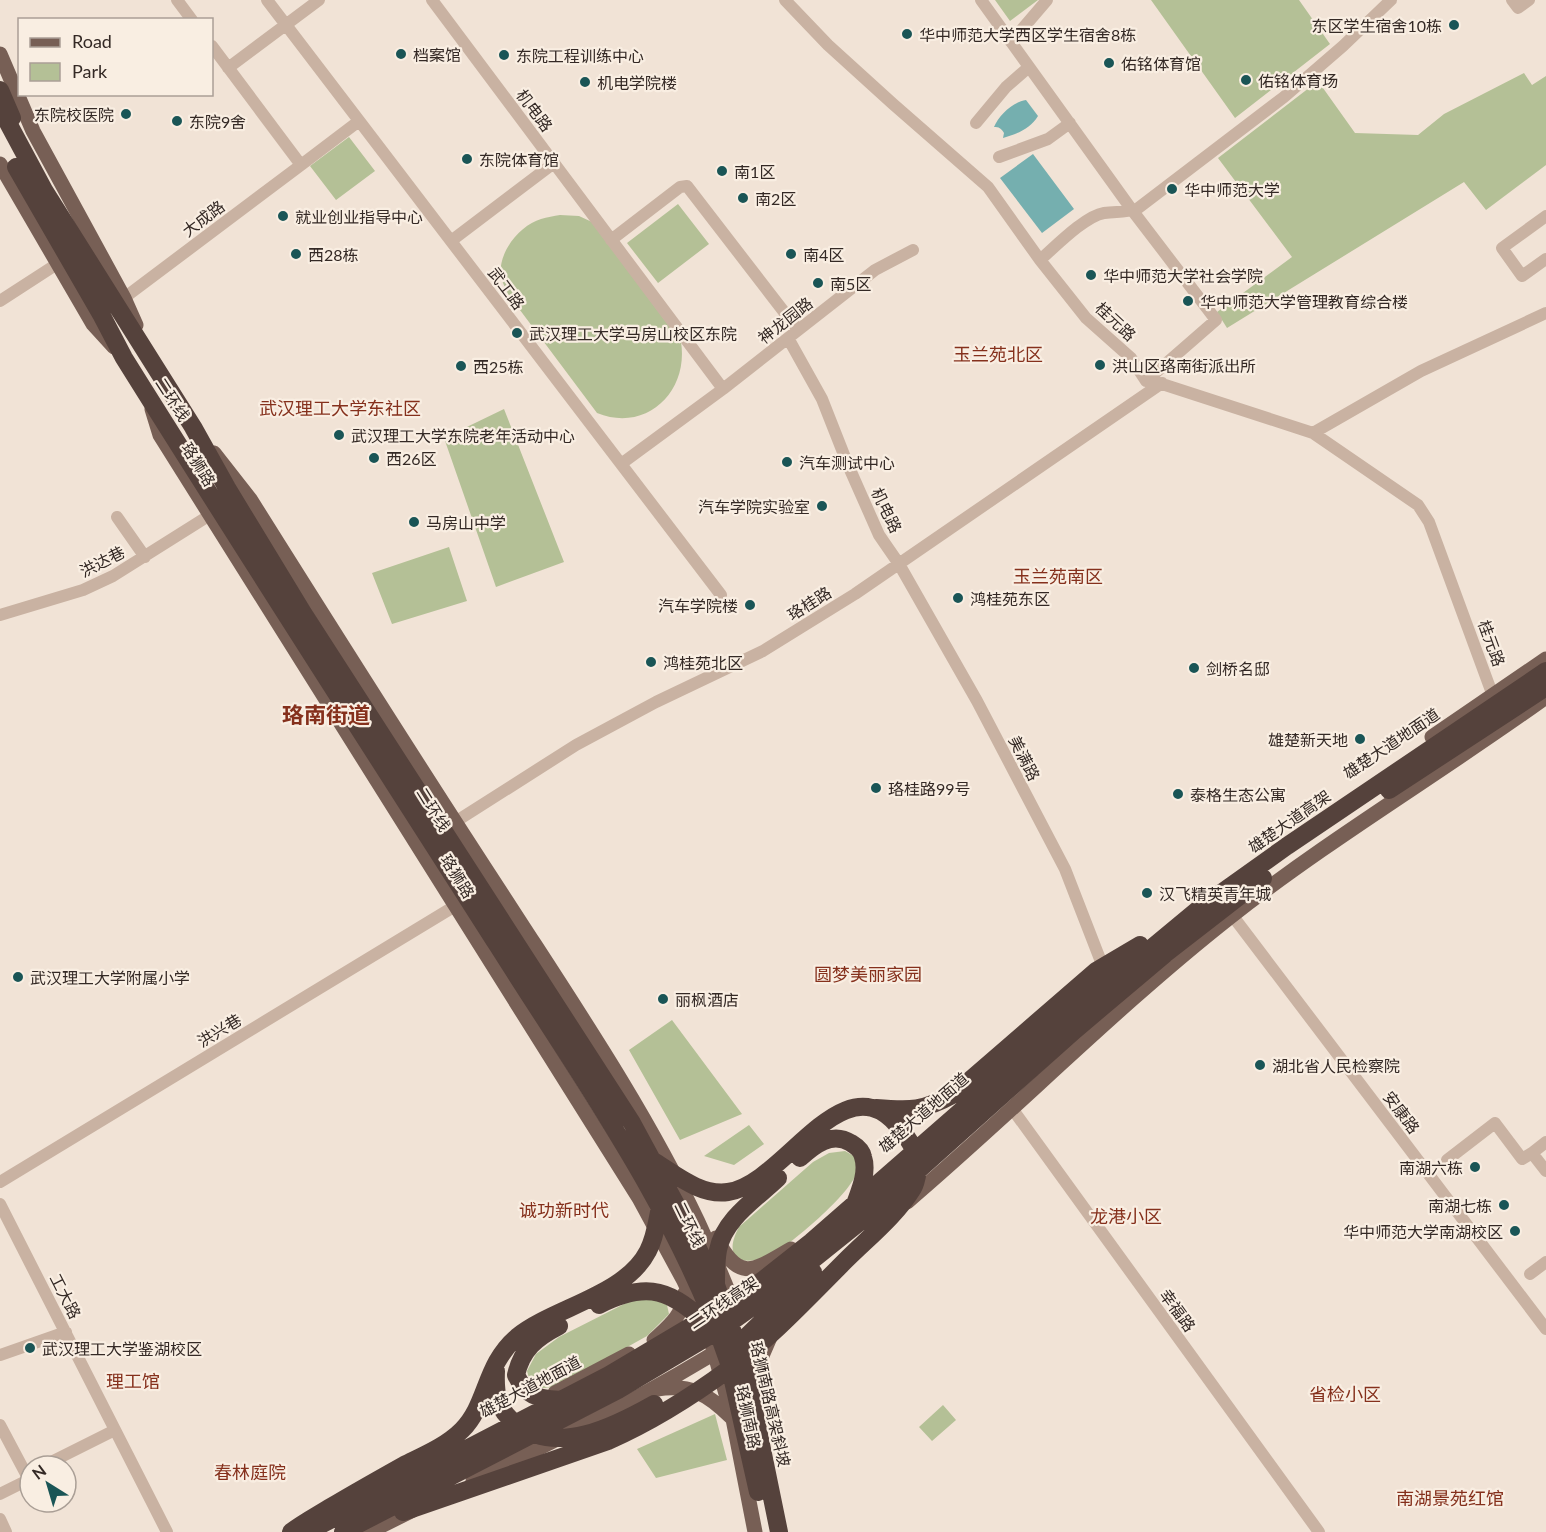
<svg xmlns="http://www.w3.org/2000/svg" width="1546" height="1532" font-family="Lato,'Noto Sans SC',sans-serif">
  <rect width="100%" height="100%" fill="#f1e3d6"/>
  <path fill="#b4c096" d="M995 0H1038L1010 21Z
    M1151 0H1299L1330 44 1235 118Z
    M1524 73 1532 85 1546 76V165L1486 210 1464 182 1227 328 1217 312 1292 257 1218 158 1318 81 1355 133 1418 135 1444 114Z
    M349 137 375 171 336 200 310 166Z
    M678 204 709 244 658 283 627 243Z
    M560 215 579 216 592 222 681 342C689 392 646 433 597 413L508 294C506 289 502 282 501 277 497 253 520 225 541 219 547 217 554 216 560 215Z
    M504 409 564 562 496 587 444 438Z
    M449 547 467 601 392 624 372 573Z
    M672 1020 742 1114 680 1140 629 1050Z
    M749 1125 764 1144 734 1165 704 1156Z
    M845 1151 854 1156C857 1162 858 1167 856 1174 850 1194 784 1252 764 1258 734 1267 725 1253 739 1227L813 1162 829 1153Z
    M654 1298 667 1305 669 1314 647 1336 559 1385C542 1390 532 1391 527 1371L536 1354 559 1337 630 1301Z
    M943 1405 956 1420 932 1441 919 1427Z
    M715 1414 727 1460 656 1478 637 1449Z"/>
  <path fill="#75afaf" d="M1026 100 1038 116C1030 129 1017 134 1003 138L1004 133C1001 128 999 127 994 127 999 115 1013 102 1026 100Z
    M1033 154 1074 209 1042 233 1000 178Z"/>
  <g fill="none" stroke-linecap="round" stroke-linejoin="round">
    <path stroke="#c9b2a2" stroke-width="12" d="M177 0 192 20
      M267 0 721 595
      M432 0 723 389
      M785 0 828 45 893 104 988 187 1040 260 1086 318 1131 358 1146 381
      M981 0 1132 210 1216 320 1146 381
      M1512 0 1518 8 1529 0
      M1011 42 1047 0
      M212 46 301 165 359 121
      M228 68 319 0
      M976 123 1006 87 1029 67
      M999 157 1048 139 1070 123
      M1546 216 1502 248 1522 276 1546 259
      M611 240 680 187 687 186 798 330
      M451 241 554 163
      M1040 260C1055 247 1085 216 1104 213 1116 211 1123 213 1137 209L1284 97 1343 46 1391 0
      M124 298 301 165
      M0 301 57 264
      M788 338 822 399 848 465 879 535 899 564 977 701 1065 869 1105 972
      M1156 382 1313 433 1418 505 1429 522 1493 696
      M1313 433 1421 371 1546 313
      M621 464 723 389 875 270 913 250
      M117 517 145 557
      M0 615 83 590 113 576 210 515
      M455 822 576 745 656 702 763 651 855 594 1162 383
      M1232 915 1546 1329
      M1011 1107 1319 1532
      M1546 1142 1532 1153 1546 1171
      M1447 1160 1495 1123 1522 1159 1532 1153
      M0 1182 455 906
      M0 1204 167 1532
      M1530 1274 1546 1262
      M0 1355 66 1332
      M0 1425 26 1474
      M43 1466 115 1430
      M0 1494 30 1479
      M0 1519 6 1532"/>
    <path stroke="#775f55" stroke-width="15" d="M0 54 33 131 124 298 136 325
      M0 164 93 324 114 347
      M152 409 160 435 639 1198 684 1281 702 1319
      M214 453 250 499C336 636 422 772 511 908 577 1010 646 1112 698 1222 711 1251 725 1280 735 1310
      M1432 737 1546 659
      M907 1202C1016 1109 1117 1006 1230 917 1331 838 1442 772 1546 697
      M716 1238C740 1284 754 1270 791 1249
      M654 1340C668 1327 684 1315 685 1293
      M712 1344 733 1419 755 1532
      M755 1387 761 1358 771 1335
      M657 1389C691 1384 708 1394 731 1417
      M555 1393 629 1354
      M473 1481C561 1437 648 1395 732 1342
      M369 1532 413 1510"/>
    <path stroke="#55423c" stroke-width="18" d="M0 90 12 118
      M0 108 44 190 193 427 227 488 303 613 632 1123 678 1208 716 1285 745 1366 779 1532
      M16 167 102 316 124 358C247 555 373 750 498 946 582 1079 678 1212 729 1363L758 1492
      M1389 790 1546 687
      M876 1108C911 1111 923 1111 954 1094L1096 971 1140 945
      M800 1158C814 1145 832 1131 851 1143 856 1146 862 1151 863 1157 868 1172 860 1190 855 1204
      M716 1283C716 1272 716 1261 718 1250 724 1219 756 1199 778 1178
      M599 1305C648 1280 672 1290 710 1327
      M559 1326C536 1338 522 1349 516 1375 527 1398 538 1398 561 1400
      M740 1343 813 1272
      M496 1371C495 1393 497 1410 516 1424 557 1456 615 1426 654 1404
      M403 1512 608 1441C651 1422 691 1397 729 1369 771 1338 808 1298 845 1261 868 1238 896 1216 913 1188 916 1183 917 1176 918 1170 920 1154 908 1138 898 1126 842 1060 785 1184 728 1192 701 1196 676 1175 655 1162
      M291 1532C303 1523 316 1516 329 1508 354 1493 379 1479 404 1465 424 1455 446 1446 462 1430 488 1404 484 1365 517 1337 554 1307 625 1296 648 1251 655 1238 657 1222 660 1207
      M307 1532 609 1375 715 1312 763 1280 811 1242 1065 1020 1200 908 1287 846 1546 671
      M343 1532 618 1390 724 1327 770 1294 866 1217 1075 1030 1165 954 1263 878"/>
  </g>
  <g fill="#1a5556" stroke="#f9eee2" stroke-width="2">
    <circle cx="1454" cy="25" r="6"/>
    <circle cx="907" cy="34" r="6"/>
    <circle cx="401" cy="54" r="6"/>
    <circle cx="504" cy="55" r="6"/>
    <circle cx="1109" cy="63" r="6"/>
    <circle cx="1246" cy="80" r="6"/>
    <circle cx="585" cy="82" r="6"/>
    <circle cx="126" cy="114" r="6"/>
    <circle cx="177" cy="121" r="6"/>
    <circle cx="467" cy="159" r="6"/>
    <circle cx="722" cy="171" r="6"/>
    <circle cx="1172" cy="189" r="6"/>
    <circle cx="743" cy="198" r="6"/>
    <circle cx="283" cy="216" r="6"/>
    <circle cx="296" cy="254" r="6"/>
    <circle cx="791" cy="254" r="6"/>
    <circle cx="1091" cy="275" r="6"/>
    <circle cx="818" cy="283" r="6"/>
    <circle cx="1188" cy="301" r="6"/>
    <circle cx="517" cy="333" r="6"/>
    <circle cx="1100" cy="365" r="6"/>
    <circle cx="461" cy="366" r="6"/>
    <circle cx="339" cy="435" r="6"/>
    <circle cx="374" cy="458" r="6"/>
    <circle cx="787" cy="462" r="6"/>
    <circle cx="822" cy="506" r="6"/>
    <circle cx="414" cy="522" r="6"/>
    <circle cx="958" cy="598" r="6"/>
    <circle cx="750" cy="605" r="6"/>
    <circle cx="651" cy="662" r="6"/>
    <circle cx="1194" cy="668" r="6"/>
    <circle cx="1360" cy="739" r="6"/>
    <circle cx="876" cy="788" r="6"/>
    <circle cx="1178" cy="794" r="6"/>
    <circle cx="1147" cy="893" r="6"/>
    <circle cx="18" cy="977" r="6"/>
    <circle cx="663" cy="999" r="6"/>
    <circle cx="1260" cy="1065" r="6"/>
    <circle cx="1475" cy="1167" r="6"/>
    <circle cx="1504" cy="1205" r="6"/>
    <circle cx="1515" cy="1231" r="6"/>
    <circle cx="30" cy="1348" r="6"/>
  </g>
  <g text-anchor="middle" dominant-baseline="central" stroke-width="4.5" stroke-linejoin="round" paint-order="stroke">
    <g font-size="16" fill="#342925" stroke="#f9eee2" text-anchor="start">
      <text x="1442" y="25" text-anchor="end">东区学生宿舍10栋</text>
      <text x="919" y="34">华中师范大学西区学生宿舍8栋</text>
      <text x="413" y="54">档案馆</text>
      <text x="516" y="55">东院工程训练中心</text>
      <text x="1121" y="63">佑铭体育馆</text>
      <text x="1258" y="80">佑铭体育场</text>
      <text x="597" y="82">机电学院楼</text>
      <text x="114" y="114" text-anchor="end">东院校医院</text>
      <text x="189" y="121">东院9舍</text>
      <text x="479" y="159">东院体育馆</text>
      <text x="734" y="171">南1区</text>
      <text x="1184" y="189">华中师范大学</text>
      <text x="755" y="198">南2区</text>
      <text x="295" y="216">就业创业指导中心</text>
      <text x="308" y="254">西28栋</text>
      <text x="803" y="254">南4区</text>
      <text x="1103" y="275">华中师范大学社会学院</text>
      <text x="830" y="283">南5区</text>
      <text x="1200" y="301">华中师范大学管理教育综合楼</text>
      <text x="529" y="333">武汉理工大学马房山校区东院</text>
      <text x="1112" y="365">洪山区珞南街派出所</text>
      <text x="473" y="366">西25栋</text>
      <text x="351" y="435">武汉理工大学东院老年活动中心</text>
      <text x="386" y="458">西26区</text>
      <text x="799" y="462">汽车测试中心</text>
      <text x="810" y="506" text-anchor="end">汽车学院实验室</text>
      <text x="426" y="522">马房山中学</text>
      <text x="970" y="598">鸿桂苑东区</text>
      <text x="738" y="605" text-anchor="end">汽车学院楼</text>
      <text x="663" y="662">鸿桂苑北区</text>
      <text x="1206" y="668">剑桥名邸</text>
      <text x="1348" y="739" text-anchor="end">雄楚新天地</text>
      <text x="888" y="788">珞桂路99号</text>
      <text x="1190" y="794">泰格生态公寓</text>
      <text x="1159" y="893">汉飞精英青年城</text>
      <text x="30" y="977">武汉理工大学附属小学</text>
      <text x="675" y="999">丽枫酒店</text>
      <text x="1272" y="1065">湖北省人民检察院</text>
      <text x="1463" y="1167" text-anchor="end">南湖六栋</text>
      <text x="1492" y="1205" text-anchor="end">南湖七栋</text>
      <text x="1503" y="1231" text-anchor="end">华中师范大学南湖校区</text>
      <text x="42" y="1348">武汉理工大学鉴湖校区</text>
    </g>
    <g font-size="16" fill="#342925" stroke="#f9eee2">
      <text transform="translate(535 110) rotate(53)">机电路</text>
      <text transform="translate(203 218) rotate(-37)">大成路</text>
      <text transform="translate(507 288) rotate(53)">武工路</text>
      <text transform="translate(785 320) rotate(-38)">神龙园路</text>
      <text transform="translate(1116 321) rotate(43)">桂元路</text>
      <text transform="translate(173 399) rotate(57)">二环线</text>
      <text transform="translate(199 464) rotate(58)">珞狮路</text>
      <text transform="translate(887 510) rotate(64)">机电路</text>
      <text transform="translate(102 561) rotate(-27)">洪达巷</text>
      <text transform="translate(809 603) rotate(-32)">珞桂路</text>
      <text transform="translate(1492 643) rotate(70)">桂元路</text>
      <text transform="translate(1391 743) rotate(-34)">雄楚大道地面道</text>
      <text transform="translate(1025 758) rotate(63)">美满路</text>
      <text transform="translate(434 809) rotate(58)">二环线</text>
      <text transform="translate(1289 821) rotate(-35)">雄楚大道高架</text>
      <text transform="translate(458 876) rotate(58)">珞狮路</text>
      <text transform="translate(219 1030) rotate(-31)">洪兴巷</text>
      <text transform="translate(923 1112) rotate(-41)">雄楚大道地面道</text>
      <text transform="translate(1402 1112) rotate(53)">安康路</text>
      <text transform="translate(690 1224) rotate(64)">二环线</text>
      <text transform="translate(66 1296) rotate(63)">工大路</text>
      <text transform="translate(723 1302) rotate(-34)">二环线高架</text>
      <text transform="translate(1178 1310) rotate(54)">幸福路</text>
      <text transform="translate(530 1386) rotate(-28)">雄楚大道地面道</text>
      <text transform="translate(771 1404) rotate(77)">珞狮南路高架斜坡</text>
      <text transform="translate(749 1417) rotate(78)">珞狮南路</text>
    </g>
    <g font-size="18" fill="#85301c" stroke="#f9eee2">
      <text x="998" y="354">玉兰苑北区</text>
      <text x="340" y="408">武汉理工大学东社区</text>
      <text x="1058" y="576">玉兰苑南区</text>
      <text x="868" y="974">圆梦美丽家园</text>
      <text x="564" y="1210">诚功新时代</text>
      <text x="1126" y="1216">龙港小区</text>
      <text x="133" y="1381">理工馆</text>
      <text x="1345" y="1394">省检小区</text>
      <text x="250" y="1472">春林庭院</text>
      <text x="1450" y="1498">南湖景苑红馆</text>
    </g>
    <g font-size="22" font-weight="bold" fill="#85301c" stroke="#f9eee2">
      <text x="326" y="714">珞南街道</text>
    </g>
  </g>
  <rect x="18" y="18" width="195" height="78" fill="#f9eee2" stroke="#aa9f96" stroke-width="1.5"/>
  <rect x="30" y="38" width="30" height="9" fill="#775f55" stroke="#aa9f96" stroke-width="1.5"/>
  <text x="72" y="48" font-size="18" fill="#342925">Road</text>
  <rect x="30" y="63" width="30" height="18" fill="#b4c096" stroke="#aa9f96" stroke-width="1.5"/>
  <text x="72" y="78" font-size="18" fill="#342925">Park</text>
  <g transform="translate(48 1484) rotate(323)"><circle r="28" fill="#f9eee2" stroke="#aa9f96" stroke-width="1.5"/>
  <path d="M0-4.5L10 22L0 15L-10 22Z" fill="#1a5556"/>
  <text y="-9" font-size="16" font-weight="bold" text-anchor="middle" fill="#342925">N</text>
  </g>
</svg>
